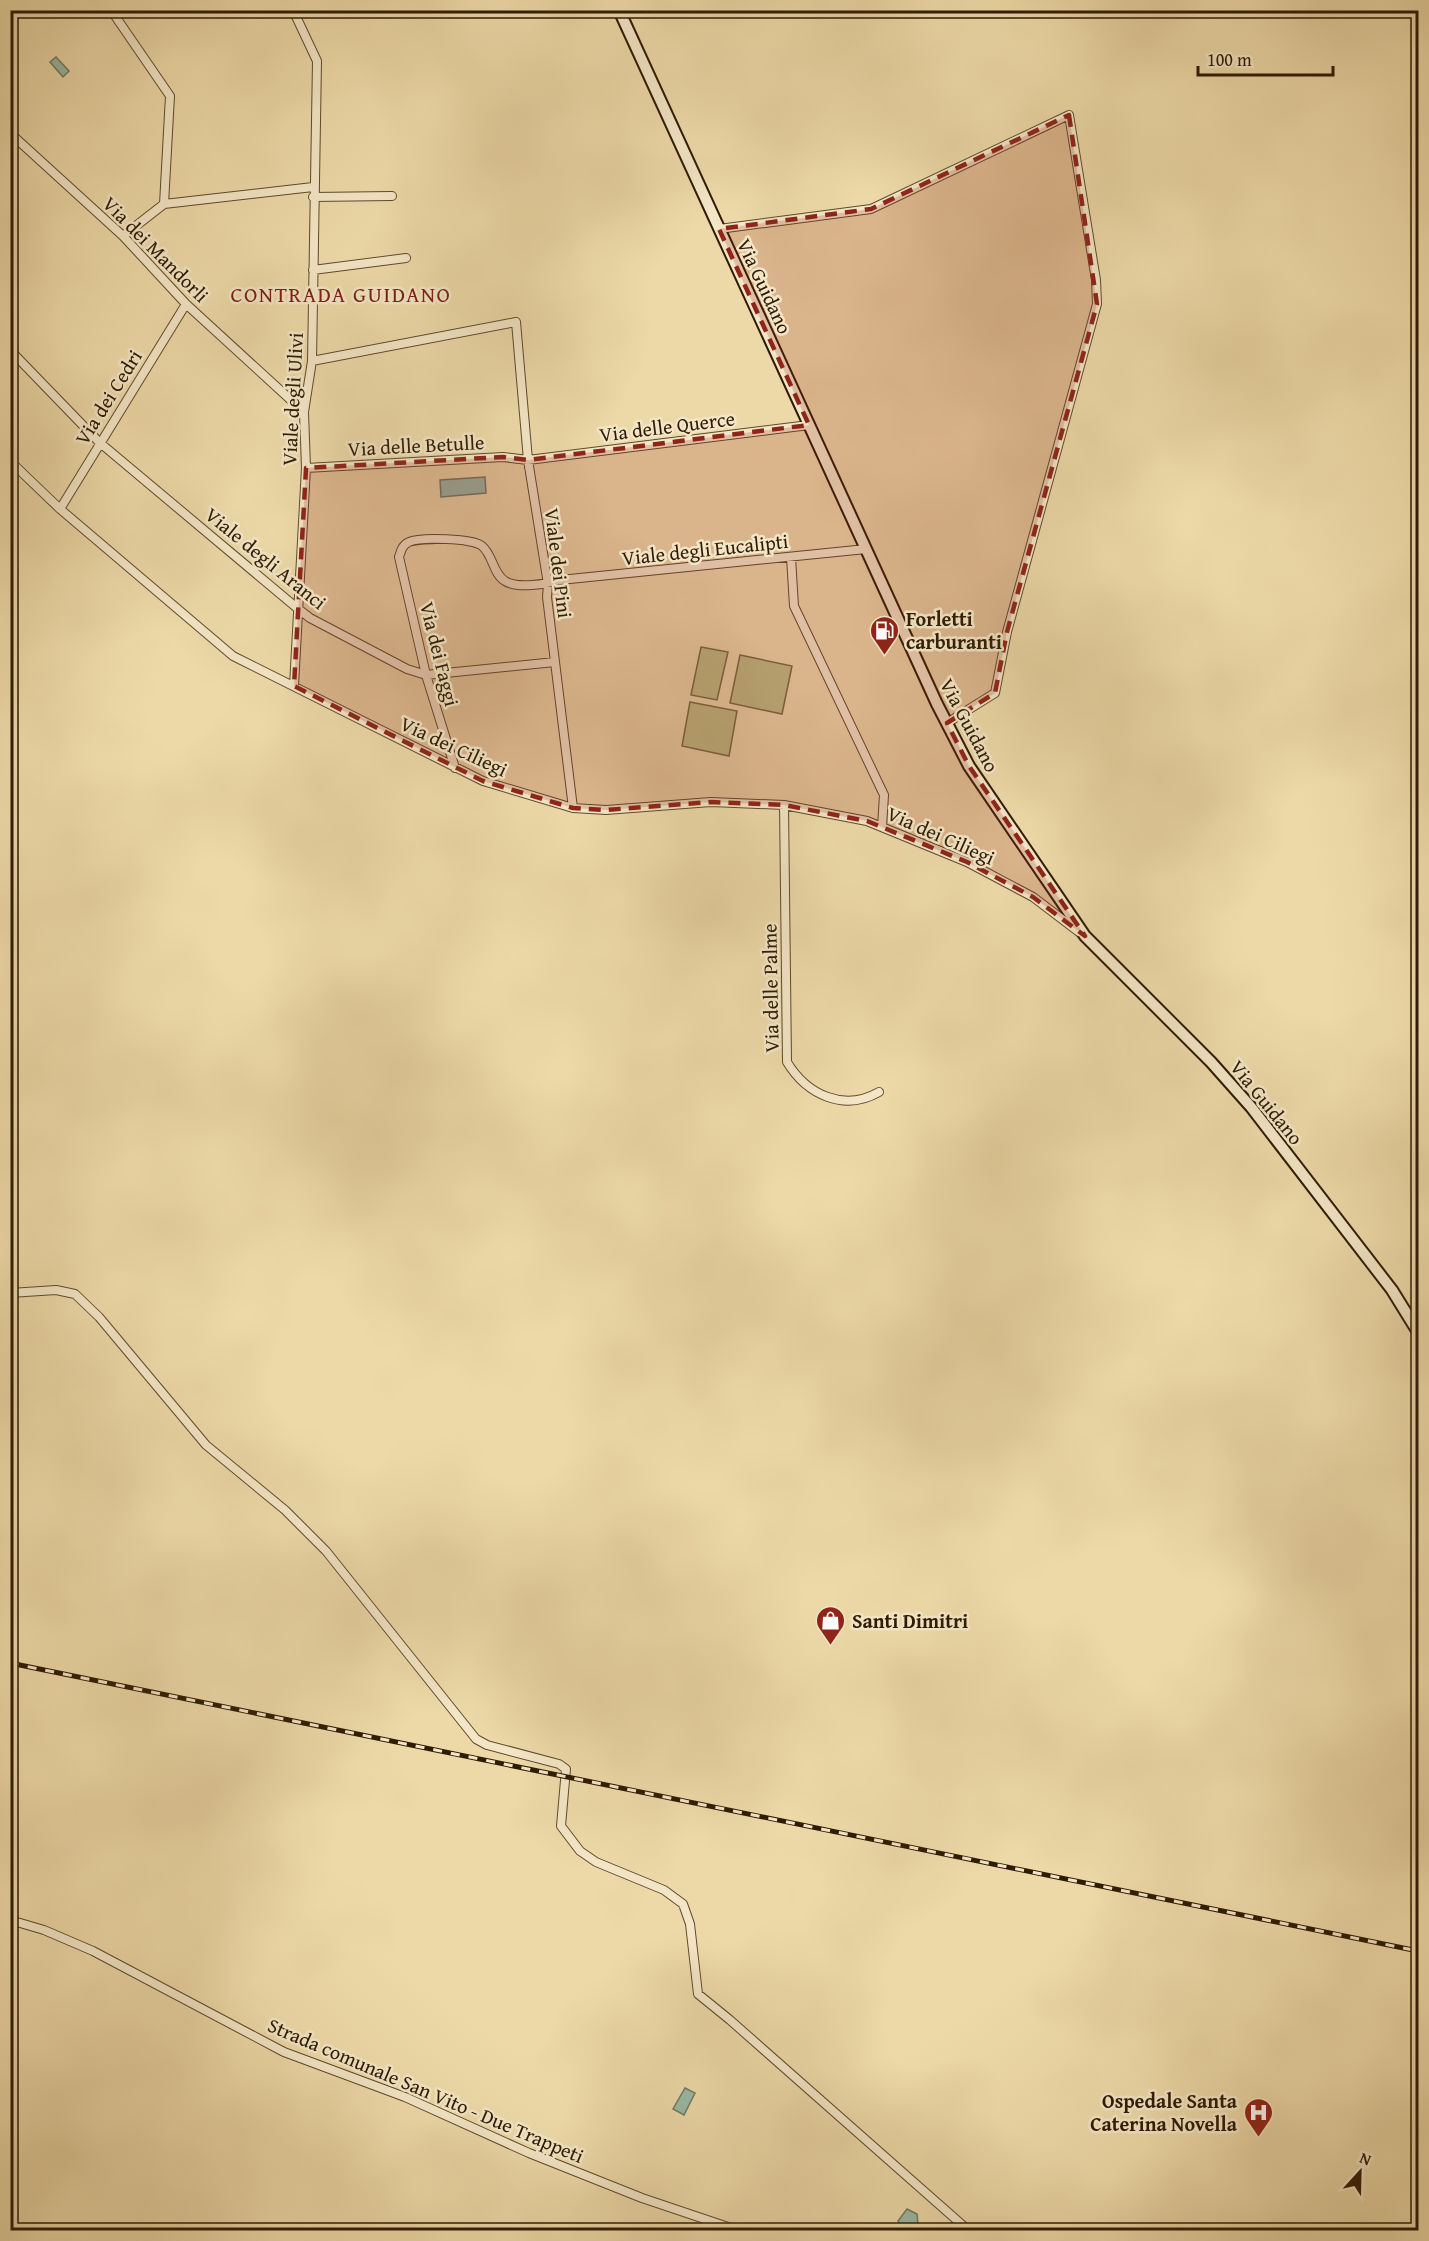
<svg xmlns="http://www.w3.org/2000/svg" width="1429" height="2241" font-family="'Gentium Book Plus',serif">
  <rect width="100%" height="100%" fill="#edd9a8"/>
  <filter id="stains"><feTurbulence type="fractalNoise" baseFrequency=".00333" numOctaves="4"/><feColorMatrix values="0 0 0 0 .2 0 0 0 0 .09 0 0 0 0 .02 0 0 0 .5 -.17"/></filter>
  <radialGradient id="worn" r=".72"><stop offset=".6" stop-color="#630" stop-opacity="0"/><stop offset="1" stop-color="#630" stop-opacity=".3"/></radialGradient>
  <path fill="#bebe84" stroke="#766c44" stroke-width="1.5" d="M701 647 728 652 717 700 691 695Z
    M740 655 792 666 782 714 730 703Z
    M690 702 737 711 729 756 682 746Z"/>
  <path fill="#99baa6" stroke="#6f7a65" stroke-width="1.5" d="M56 57 69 71 63 77 50 62Z
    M485 477 486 493 441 497 440 480Z
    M685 2088 695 2093 684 2115 673 2109Z
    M907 2209 917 2214 918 2224 912 2230 901 2226 898 2221Z"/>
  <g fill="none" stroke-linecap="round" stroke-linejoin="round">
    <defs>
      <path id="minor" d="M111 10 170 96 164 204
        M293 10 317 61 312 361 304 412 306 468 294 686
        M10 133 123 236 186 304 304 412
        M313 197 392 196
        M719 229 871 209 1069 115 1096 280 1097 304 1007 632 995 693 947 723
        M123 236 164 204 313 187
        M313 270 406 258
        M10 350 99 442 297 608 310 618 407 669 426 675 555 662
        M312 361 516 322 528 460 548 584 547 597 573 808
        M10 461 60 509 233 656 483 781 573 808 606 810 711 802 784 805 867 821 967 862 1033 897 1079 932
        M306 468 503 457 528 460 809 425
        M60 509 186 304
        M791 557 794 606 884 795 882 827
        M455 768 426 675 399 557C401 551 402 545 409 542 419 537 474 538 482 546 493 555 493 574 505 581 517 589 547 584 560 580L866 549
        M784 805 787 1062C807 1095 844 1112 879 1092
        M10 1293 56 1290 75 1294 99 1317 206 1445 285 1510 326 1551 476 1739 487 1745 559 1764 566 1769 561 1826 580 1851 596 1862 664 1890 683 1904 690 1924 698 1994 730 2020 968 2230
        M10 1920 44 1930 93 1951 284 2052 405 2097 529 2153 642 2198 737 2230"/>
      <path id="secondary" d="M619 10 937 704 969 766 1085 936 1211 1062 1251 1107 1392 1290 1418 1332"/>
    </defs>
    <use href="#minor" stroke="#5e4a2c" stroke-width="10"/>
    <use href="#secondary" stroke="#2f1b03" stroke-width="14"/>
    <use href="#minor" stroke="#f3e6c6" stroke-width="8"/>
    <use href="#secondary" stroke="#f3e6c6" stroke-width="10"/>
    <defs>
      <path id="rail" d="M10 1663 1418 1951"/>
    </defs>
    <use href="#rail" stroke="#2f1b03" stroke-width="5"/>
    <use href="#rail" stroke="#f3e6c6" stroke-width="3" stroke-dasharray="9" stroke-linecap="butt"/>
  </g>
  <path fill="#8f2418" fill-opacity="0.2" stroke="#8f2418" stroke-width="4.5" stroke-dasharray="12 8" stroke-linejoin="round" d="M1069 115 1097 304 1007 632 995 693 947 723 969 766 1085 936 1033 897 967 862 867 821 784 805 711 802 606 810 573 808 483 781 294 686 306 468 503 457 528 460 809 425 719 229 871 209Z"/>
  <defs>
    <symbol id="fuel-pin" viewBox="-11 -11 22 30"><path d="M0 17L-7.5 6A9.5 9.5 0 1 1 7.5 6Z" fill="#8f2418" stroke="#f3e6c6"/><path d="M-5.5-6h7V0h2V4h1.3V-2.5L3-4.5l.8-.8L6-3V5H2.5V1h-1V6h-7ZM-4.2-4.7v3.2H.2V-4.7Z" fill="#fff"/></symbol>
    <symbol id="shop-pin" viewBox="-11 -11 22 30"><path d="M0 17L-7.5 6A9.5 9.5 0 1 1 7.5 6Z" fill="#8f2418" stroke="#f3e6c6"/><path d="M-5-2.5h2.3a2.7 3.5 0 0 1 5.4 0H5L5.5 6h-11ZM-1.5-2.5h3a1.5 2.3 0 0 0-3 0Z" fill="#fff"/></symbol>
    <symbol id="hospital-pin" viewBox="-11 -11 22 30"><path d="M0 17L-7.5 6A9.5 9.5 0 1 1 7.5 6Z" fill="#8f2418" stroke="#f3e6c6"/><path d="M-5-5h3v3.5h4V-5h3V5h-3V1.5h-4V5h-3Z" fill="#fff"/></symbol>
  </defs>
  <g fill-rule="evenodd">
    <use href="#fuel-pin" x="868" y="614" width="33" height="45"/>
    <use href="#shop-pin" x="814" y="1604" width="33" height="45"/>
    <use href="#hospital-pin" x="1242" y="2096" width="33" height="45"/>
  </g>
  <g text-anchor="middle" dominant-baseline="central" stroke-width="5" stroke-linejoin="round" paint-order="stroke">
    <g font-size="20" fill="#2f1b03" stroke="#f3e6c6">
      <text transform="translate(156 249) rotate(45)">Via dei Mandorli</text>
      <text transform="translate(765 286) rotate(65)">Via Guidano</text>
      <text transform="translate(108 397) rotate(-58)">Via dei Cedri</text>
      <text transform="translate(292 399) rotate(-87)">Viale degli Ulivi</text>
      <text transform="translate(667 426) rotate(-7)">Via delle Querce</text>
      <text transform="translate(416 445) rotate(-3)">Via delle Betulle</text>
      <text transform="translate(705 549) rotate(-6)">Viale degli Eucalipti</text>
      <text transform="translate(266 558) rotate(39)">Viale degli Aranci</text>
      <text transform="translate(559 563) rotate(83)">Viale dei Pini</text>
      <text transform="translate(440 654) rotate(76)">Via dei Faggi</text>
      <text transform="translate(970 725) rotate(62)">Via Guidano</text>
      <text transform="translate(454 746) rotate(25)">Via dei Ciliegi</text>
      <text transform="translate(941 835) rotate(24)">Via dei Ciliegi</text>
      <text transform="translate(770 988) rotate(-91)">Via delle Palme</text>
      <text transform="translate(1267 1102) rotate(51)">Via Guidano</text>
      <text transform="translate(426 2090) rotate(23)">Strada comunale San Vito - Due Trappeti</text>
    </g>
    <g font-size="20" font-weight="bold" fill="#2f1b03" stroke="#f3e6c6" text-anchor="start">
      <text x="906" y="618">Forletti<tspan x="906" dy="23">carburanti</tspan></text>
      <text x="852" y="1620">Santi Dimitri</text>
      <text x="1237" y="2100" text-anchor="end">Ospedale Santa<tspan x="1237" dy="23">Caterina Novella</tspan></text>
    </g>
    <g font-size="22" letter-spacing="1.5" fill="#7a1f14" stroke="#f3e6c6">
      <text x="341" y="294">CONTRADA GUIDANO</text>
    </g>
  </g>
  <rect width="1429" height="2241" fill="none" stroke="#edd9a8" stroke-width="36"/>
  <rect x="12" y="12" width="1405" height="2217" fill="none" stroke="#2f1b03" stroke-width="3"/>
  <rect x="18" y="18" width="1393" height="2205" fill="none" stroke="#2f1b03" stroke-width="1.5"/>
  <g transform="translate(1360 2172) rotate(22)" stroke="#f3e6c6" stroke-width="4.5" paint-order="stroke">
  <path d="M0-4.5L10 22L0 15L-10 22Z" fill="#2f1b03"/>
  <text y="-9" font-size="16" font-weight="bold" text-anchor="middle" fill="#2f1b03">N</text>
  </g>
  <path d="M1198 66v9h135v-9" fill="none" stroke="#2f1b03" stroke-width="3"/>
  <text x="1207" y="66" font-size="18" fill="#2f1b03" stroke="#f3e6c6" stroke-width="4.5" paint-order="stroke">100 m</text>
  <rect width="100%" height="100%" filter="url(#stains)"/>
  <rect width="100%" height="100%" fill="url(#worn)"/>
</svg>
